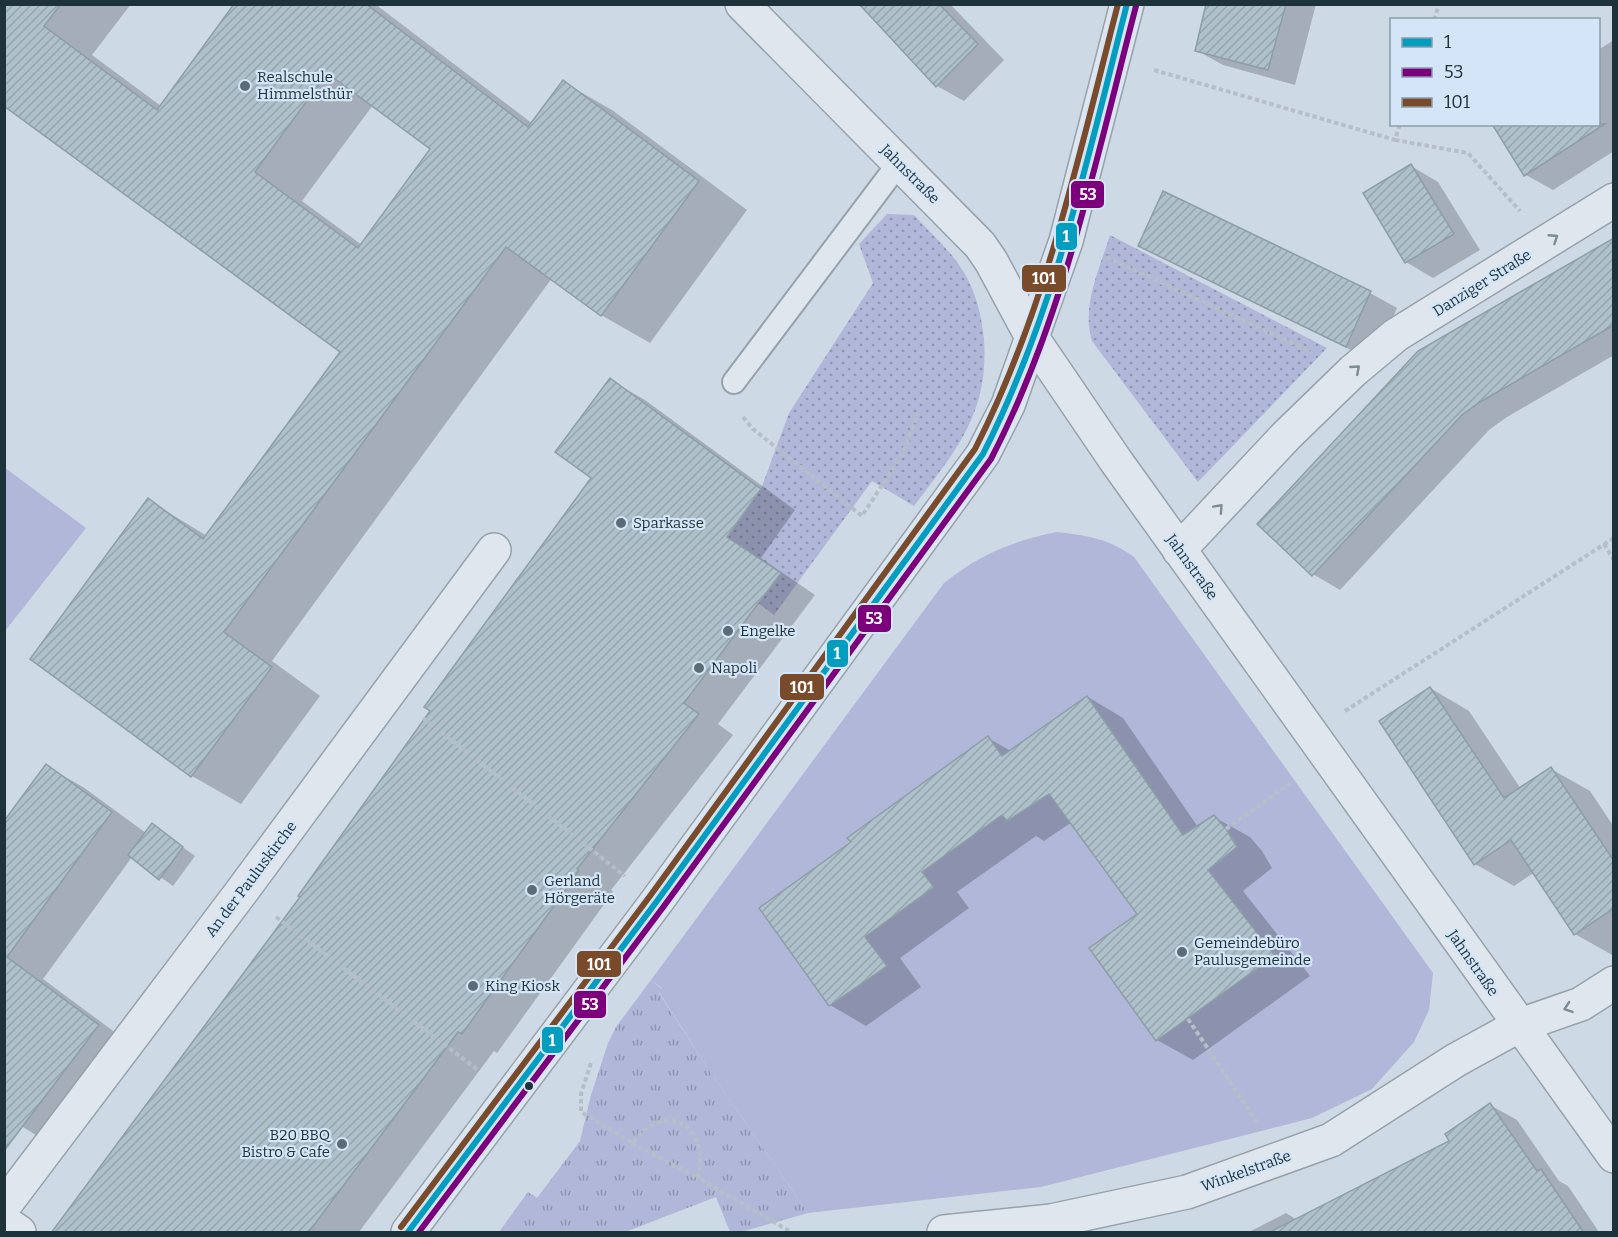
<svg xmlns="http://www.w3.org/2000/svg" width="1618" height="1237" font-family="Bitter,serif">
  <defs>
    <pattern id="grass-dots" width="8" height="8" patternUnits="userSpaceOnUse" patternTransform="scale(1.5)"><rect width="8" height="8" fill="#b0b7d9"/><path d="M2 2h.1M6 6h.1" fill="none" stroke="#8f95b1" stroke-width="1.8" stroke-linecap="round"/></pattern>
    <pattern id="park-tufts" width="24" height="20" patternUnits="userSpaceOnUse" patternTransform="scale(1.5)"><rect width="24" height="20" fill="#b0b7d9"/><path d="M3 7l-1-3M5 7V3M7 7l1-3M15 17l-1-3M17 17v-4M19 17l1-3" fill="none" stroke="#8f95b1"/></pattern>
    <pattern id="building-hatch" width="6" height="6" patternUnits="userSpaceOnUse" patternTransform="scale(1.5)"><rect width="6" height="6" fill="#aec0ca"/><path d="M-1 1l2-2M0 6l6-6M5 7l2-2" fill="none" stroke="#95a5ae"/></pattern>
  </defs>
  <rect width="100%" height="100%" fill="#ced9e6"/>
  <path fill="url(#grass-dots)" d="M887 214 914 215C927 229 942 243 954 258 973 282 981 309 984 339 989 414 956 450 914 506L872 481 774 615 708 566 761 489 789 413 873 283 859 244Z
    M1110 235 1327 348 1198 482 1092 341C1081 306 1100 268 1110 235Z"/>
  <path fill="url(#park-tufts)" d="M651 980 662 989 659 993 707 1067 808 1213 741 1232H730L716 1197 625 1232H499L528 1192 537 1198 580 1141 591 1095 608 1043 616 1027Z"/>
  <path fill="#b0b7d9" d="M4 467 86 528 5 631H4Z
    M1056 532C1086 535 1110 539 1134 557L1433 973 1429 1010 1414 1042 1372 1089 1312 1118 1041 1187 808 1213 707 1067 659 992 662 988 651 980 944 583C980 554 1011 542 1056 532Z"/>
  <path fill="#0003" fill-rule="evenodd" d="M4 4H131L92 55 161 106 235 4H375L533 124 563 82 612 110 747 210 650 343 601 315 552 278 272 661 320 696 241 804 192 776 32 659 148 500 207 536 342 352ZM373 105 432 148 362 245 302 201Z
    M861 4H950L1004 60 964 101 937 86Z
    M1208 4H1316L1295 85 1223 65 1196 50Z
    M1614 40V151L1553 190 1526 175 1598 124V50Z
    M1411 166 1438 182 1480 250 1433 278 1406 262 1365 194Z
    M1614 240V355L1507 417 1489 430 1340 590 1313 574Z
    M1140 246 1370 293 1397 308 1373 361Z
    M610 380 645 400 795 510 761 558 815 595 718 724 733 735 611 890 613 892 497 1053 494 1051 359 1232H78L302 897 593 478Z
    M1430 688 1469 711 1521 789 1551 769 1590 791 1614 827V956L1575 934 1535 872 1514 886 1475 864Z
    M1088 697 1123 718 1198 827 1214 817 1250 837 1262 851 1272 868 1243 891 1310 976 1193 1060 1157 1040 1139 914 1072 822 1044 841 1036 836 957 892 969 908 900 958 921 987 866 1026 830 1005 761 908 853 843 988 738 1011 751Z
    M46 766 83 787 146 833 152 825 195 856 173 886 132 857 43 979 128 1042 58 1149 4 1115V823Z
    M1490 1105 1517 1120 1559 1181 1568 1186 1599 1232H1249L1286 1213 1297 1220 1451 1141Z"/>
  <path fill="url(#building-hatch)" stroke="#8d9ea6" stroke-width="1.5" fill-rule="evenodd" d="M4 4H61L44 26 157 110 234 4H366L528 127 563 80 699 181 601 316 506 247 224 632 272 667 191 777 30 659 148 498 203 539 340 352 4 106ZM327 73 430 149 358 248 255 172Z
    M859 4H939L978 44 936 87Z
    M1206 4H1286L1268 70 1195 51Z
    M1492 124H1605L1524 176Z
    M1411 164 1454 234 1405 263 1363 193Z
    M1163 191 1371 291 1346 347 1138 246Z
    M1614 238V325L1480 402 1462 415 1312 576 1257 524 1418 351Z
    M610 378 761 489 727 537 781 573 684 703 699 714 577 869 579 871 462 1034 458 1032 308 1233H51L300 897 298 896 430 711 424 707 591 478 555 452Z
    M1430 687 1504 798 1551 767 1614 861V908L1574 935 1511 840 1474 865 1379 721Z
    M1087 696 1183 835 1214 815 1226 829 1237 847 1208 870 1275 956 1156 1041 1089 948 1137 914 1049 794 1007 821 1002 815 922 872 934 887 865 937 887 966 829 1006 759 908 851 842 847 838 988 736 1002 756Z
    M46 764 112 812 7 957 99 1025 4 1151V821Z
    M152 823 183 847 159 880 128 855Z
    M1490 1103 1537 1171 1541 1169 1584 1233H1268L1449 1141 1445 1134Z"/>
  <g fill="none" stroke-linecap="round" stroke-linejoin="round">
    <defs>
      <path id="service" d="M734 382 899 163"/>
      <path id="minor" d="M742 4 980 245 991 261 1033 339 1116 461 1614 1156
        M1179 550 1287 435 1353 371 1396 335 1614 200
        M4 1206 242 891 494 550
        M4 1222 19 1232
        M944 1232 1051 1221 1187 1192 1331 1140 1456 1060 1518 1026 1581 1004 1614 983"/>
      <path id="tertiary" d="M408 1232 657 901 983 454 1008 405 1066 241 1127 4"/>
    </defs>
    <use href="#service" stroke="#96a2ab" stroke-width="26"/>
    <use href="#minor" stroke="#96a2ab" stroke-width="36"/>
    <use href="#tertiary" stroke="#96a2ab" stroke-width="36"/>
    <path stroke="#b6bfc7" stroke-width="4" stroke-dasharray="4.5 3" stroke-linecap="butt" d="M1434 20 1439 4
      M1154 70 1395 140 1400 124
      M1395 140 1468 153 1520 211
      M1106 257 1312 352
      M743 417 753 429 862 516 903 453 918 413
      M1604 544 1614 560
      M1345 711 1614 538
      M423 718 625 876
      M1226 829 1292 782
      M276 917 478 1070
      M1188 1019 1257 1122
      M591 1063 581 1094V1112L632 1143C668 1098 710 1126 698 1178L791 1232
      M632 1143 698 1178"/>
    <use href="#service" stroke="#dfe6ee" stroke-width="22"/>
    <use href="#minor" stroke="#dfe6ee" stroke-width="33"/>
    <use href="#tertiary" stroke="#dfe6ee" stroke-width="33"/>
    <defs>
      <path id="bus-1" d="M408 1232 657 901 983 454C1055 313 1088 156 1127 4"/>
      <path id="bus-2" d="M419 1232 664 906 991 459C1064 318 1096 159 1136 6"/>
      <path id="bus-3" d="M401 1227 650 896 975 449C1046 310 1079 155 1118 4"/>
    </defs>
    <use href="#bus-1" stroke="#d3e5f7" stroke-width="10"/>
    <use href="#bus-2" stroke="#d3e5f7" stroke-width="10"/>
    <use href="#bus-3" stroke="#d3e5f7" stroke-width="10"/>
    <use href="#bus-1" stroke="#039dbf" stroke-width="6"/>
    <use href="#bus-2" stroke="#7c007c" stroke-width="6"/>
    <use href="#bus-3" stroke="#7a4b2a" stroke-width="6"/>
  </g>
  <defs><path id="oneway-chevron" d="M-2-3.5L2.5 0L-2 3.5" fill="none" stroke-width="1.6" stroke-linecap="round" stroke-linejoin="round" transform="scale(1.5)"/></defs>
  <g stroke="#7e8c94">
    <use href="#oneway-chevron" transform="translate(1554 238) rotate(-33)"/>
    <use href="#oneway-chevron" transform="translate(1356 369) rotate(-41)"/>
    <use href="#oneway-chevron" transform="translate(1219 508) rotate(-47)"/>
    <use href="#oneway-chevron" transform="translate(1568 1008) rotate(161)"/>
  </g>
  <g fill="#5c6c76" stroke="#d3e5f7" stroke-width="2">
    <circle cx="245" cy="86" r="6"/>
    <circle cx="621" cy="523" r="6"/>
    <circle cx="728" cy="631" r="6"/>
    <circle cx="699" cy="668" r="6"/>
    <circle cx="532" cy="890" r="6"/>
    <circle cx="1182" cy="952" r="6"/>
    <circle cx="473" cy="986" r="6"/>
    <circle cx="342" cy="1144" r="6"/>
  </g>
  <circle fill="#1e323a" stroke="#d3e5f7" stroke-width="2" cx="529" cy="1086" r="5"/>
  <g text-anchor="middle" dominant-baseline="central" stroke-width="4.5" stroke-linejoin="round" paint-order="stroke">
    <g font-size="15" fill="#1e323a" stroke="#d3e5f7" text-anchor="start">
      <text x="257" y="77">Realschule<tspan x="257" dy="17">Himmelsthür</tspan></text>
      <text x="633" y="523">Sparkasse</text>
      <text x="740" y="631">Engelke</text>
      <text x="711" y="668">Napoli</text>
      <text x="544" y="881">Gerland<tspan x="544" dy="17">Hörgeräte</tspan></text>
      <text x="1194" y="943">Gemeindebüro<tspan x="1194" dy="17">Paulusgemeinde</tspan></text>
      <text x="485" y="986">King Kiosk</text>
      <text x="330" y="1135" text-anchor="end">B20 BBQ<tspan x="330" dy="17">Bistro &amp; Cafe</tspan></text>
    </g>
    <g font-size="15" fill="#1e323a" stroke="#d3e5f7">
      <text transform="translate(910 174) rotate(45)">Jahnstraße</text>
      <text transform="translate(1482 283) rotate(-32)">Danziger Straße</text>
      <text transform="translate(1192 567) rotate(54)">Jahnstraße</text>
      <text transform="translate(251 879) rotate(-53)">An der Pauluskirche</text>
      <text transform="translate(1473 963) rotate(55)">Jahnstraße</text>
      <text transform="translate(1246 1171) rotate(-20)">Winkelstraße</text>
    </g>
  </g>
  <g stroke="#d3e5f7" stroke-width="2">
    <rect x="1070" y="180" width="35" height="29" rx="6" fill="#7c007c"/>
    <rect x="1055" y="222" width="23" height="29" rx="6" fill="#039dbf"/>
    <rect x="1021" y="264" width="46" height="29" rx="6" fill="#7a4b2a"/>
    <rect x="857" y="604" width="35" height="29" rx="6" fill="#7c007c"/>
    <rect x="826" y="639" width="23" height="29" rx="6" fill="#039dbf"/>
    <rect x="779" y="673" width="46" height="28" rx="6" fill="#7a4b2a"/>
    <rect x="576" y="950" width="46" height="28" rx="6" fill="#7a4b2a"/>
    <rect x="573" y="990" width="34" height="29" rx="6" fill="#7c007c"/>
    <rect x="541" y="1026" width="23" height="28" rx="6" fill="#039dbf"/>
  </g>
  <g font-size="16" text-anchor="middle" font-weight="bold" fill="#fff">
    <text x="1088" y="200">53</text>
    <text x="1066" y="242">1</text>
    <text x="1044" y="284">101</text>
    <text x="874" y="624">53</text>
    <text x="837" y="659">1</text>
    <text x="802" y="693">101</text>
    <text x="599" y="970">101</text>
    <text x="590" y="1010">53</text>
    <text x="552" y="1046">1</text>
  </g>
  <rect width="1618" height="1237" fill="none" stroke="#1e323a" stroke-width="12"/>
  <rect x="1390" y="18" width="210" height="108" fill="#d3e5f7" stroke="#8b9dab" stroke-width="1.5"/>
  <rect x="1402" y="38" width="30" height="9" fill="#039dbf" stroke="#8b9dab" stroke-width="1.5"/>
  <text x="1444" y="48" font-size="18" fill="#1e323a">1</text>
  <rect x="1402" y="68" width="30" height="9" fill="#7c007c" stroke="#8b9dab" stroke-width="1.5"/>
  <text x="1444" y="78" font-size="18" fill="#1e323a">53</text>
  <rect x="1402" y="98" width="30" height="9" fill="#7a4b2a" stroke="#8b9dab" stroke-width="1.5"/>
  <text x="1444" y="108" font-size="18" fill="#1e323a">101</text>
</svg>
